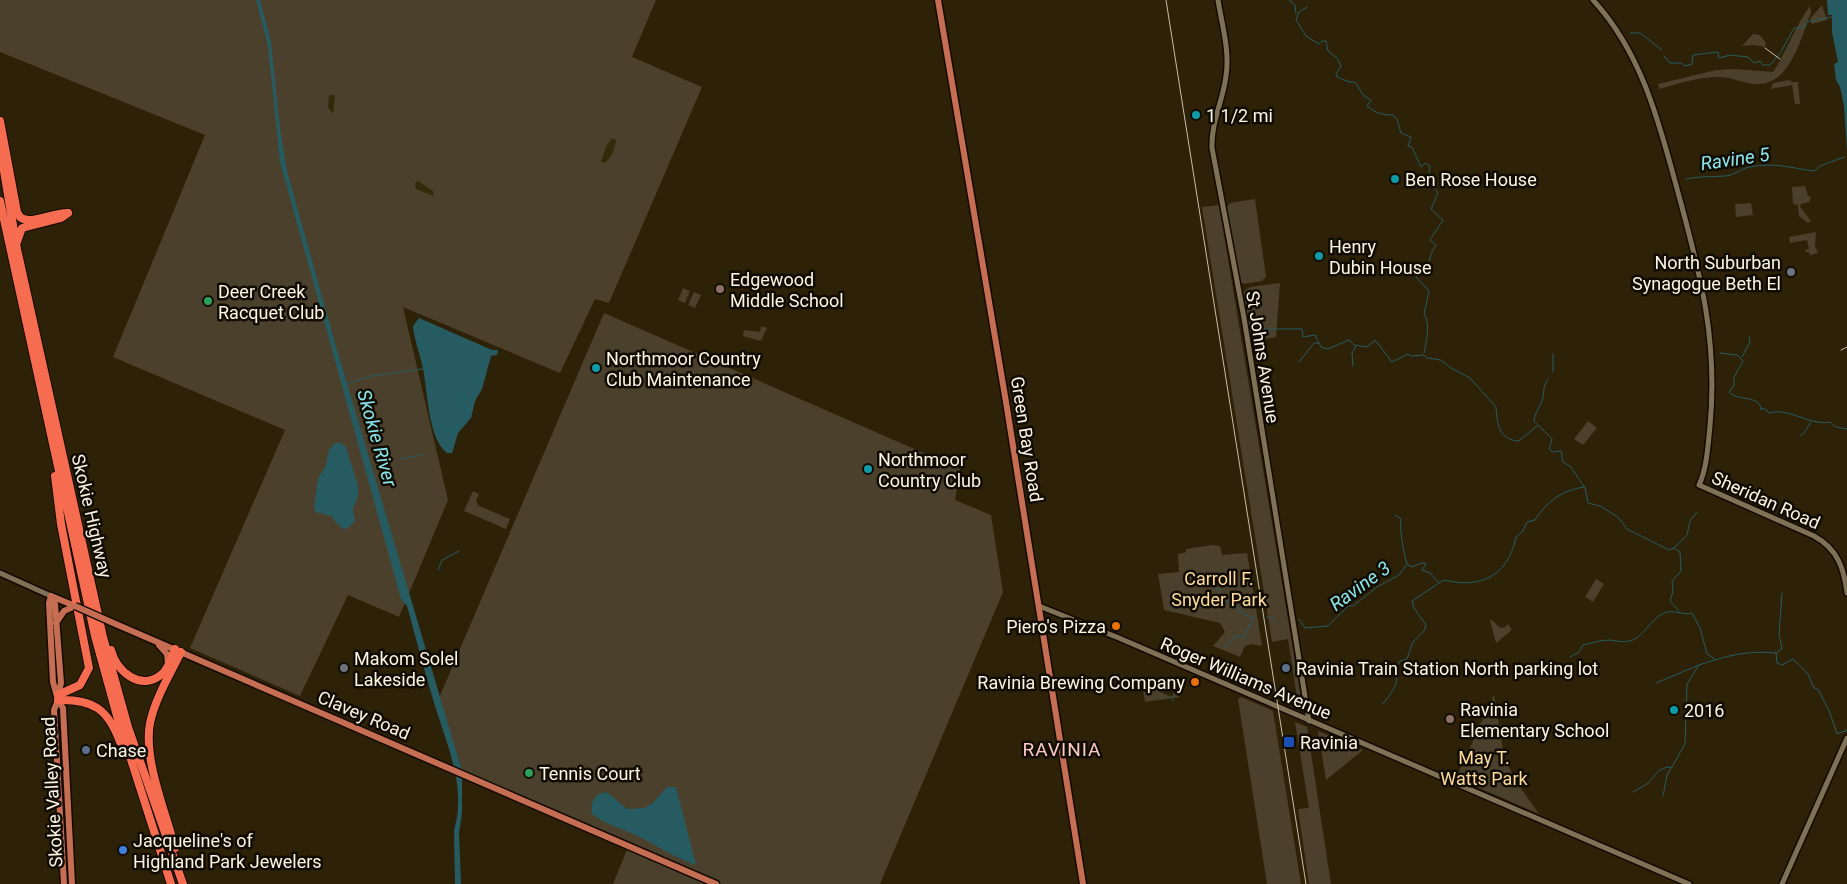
<svg xmlns="http://www.w3.org/2000/svg" width="1847" height="884" font-family="Roboto,sans-serif">
  <rect width="100%" height="100%" fill="#2d2108"/>
  <path fill="#4b402b" d="M0 0H656L632 57 702 87 609 303 595 299 560 373 403 307 448 500 399 617 348 595 300 696 190 648 285 430 113 357 205 135 0 52Z
    M1822 5 1827 20 1812 24 1810 19Z
    M1810 6 1811 13C1801 37 1790 86 1757 84 1744 84 1732 77 1719 77 1699 77 1680 83 1660 89L1658 84 1716 70 1735 69 1773 72C1787 51 1795 26 1810 6Z
    M1753 34 1760 35 1766 43 1765 47 1754 45 1742 46Z
    M1790 80 1792 82H1798L1800 104H1795L1792 85 1771 89 1773 83Z
    M1805 186 1808 196 1811 197 1809 202 1801 204 1800 207 1811 221 1808 223 1799 216 1798 205 1793 204 1792 187Z
    M1255 199 1266 277 1262 281 1243 284 1240 281 1226 208 1230 203Z
    M1751 203 1753 215 1736 217 1735 204Z
    M1219 205 1302 704H1298L1288 639 1272 642 1202 207Z
    M1816 232 1815 246 1818 253 1810 255 1809 252H1806L1805 250 1809 249 1807 240 1790 243 1789 237Z
    M1280 283 1276 337 1250 342 1242 293 1250 287Z
    M683 288 690 291 685 303 678 300Z
    M694 292 701 295 695 308 688 305Z
    M604 313 960 469 955 500 991 515 1003 592 880 884H613L630 842 462 771 439 698Z
    M761 326 767 328 761 341 743 336 744 330 760 332Z
    M1588 421 1597 428 1583 445 1574 439Z
    M473 491 479 494 476 501 479 506 510 519 506 529 464 511Z
    M1213 545 1220 546 1222 555 1247 553 1262 646 1252 644 1245 646 1240 657 1213 646 1225 632 1220 623 1164 610 1158 574 1179 572 1178 554 1186 552V549Z
    M1596 579 1604 584 1593 602 1585 597Z
    M1490 620H1492L1499 627 1504 628 1508 624 1512 630 1496 643Z
    M1115 673 1133 681V682L1117 685Z
    M1142 684 1172 697 1174 693 1180 697 1145 702Z
    M1494 695 1504 756 1515 780 1539 814 1456 778 1480 726 1479 724 1481 723Z
    M1241 697 1273 711 1301 884H1267L1238 699Z
    M1295 722 1307 727 1331 884H1309L1298 809 1309 808Z
    M1318 731 1363 750 1326 780Z"/>
  <path fill="#322a09" d="M329 95H333L335 98 333 114 328 107Z
    M612 138 616 140C615 148 611 161 603 163L601 161 607 145Z
    M418 181 433 191 434 196 416 189 415 183Z"/>
  <path fill="#265c61" d="M256 0H260L271 42 280 129 287 171 335 343 462 771V813L459 833 461 884H455L454 830C467 788 447 745 435 706 425 673 416 639 407 606L401 599 280 162 268 46Z
    M1827 0H1847V151L1844 106 1840 87 1836 80 1834 64 1838 62 1832 32V15H1828Z
    M419 318 492 350H498L497 355 491 356 482 389 475 401 471 418 458 433 452 453H447C427 438 428 388 422 364 419 351 414 339 413 326Z
    M335 443H341L346 447 358 486V496L353 508 355 521 347 529 341 528 331 516 316 512 314 508 318 479 326 465 329 450Z
    M667 787H676L696 865C675 858 659 847 640 837 624 829 605 825 591 813L593 800 599 794 607 792 627 809 644 808 653 803Z"/>
  <g fill="none" stroke-linecap="round" stroke-linejoin="round">
    <path stroke="#265c61" stroke-width="1" d="M1289 0 1295 5 1296 14
      M1307 7 1299 12 1296 20 1306 36 1319 44 1322 41H1326L1328 51 1337 58 1341 66 1336 74 1337 77 1349 82H1355L1364 96 1371 100 1367 106C1376 113 1382 115 1393 115L1397 119 1401 133 1411 137 1408 146 1412 147 1421 167 1425 163 1430 166 1429 173 1431 175 1429 182 1438 193 1431 209 1443 220 1430 240 1436 245C1427 258 1432 266 1416 277L1429 291 1424 314C1431 324 1426 342 1424 353
      M1630 33H1640L1662 50
      M1664 56 1670 63H1681L1685 66 1692 64 1693 55 1718 52 1719 58 1730 55 1748 57 1754 63 1760 61 1763 65H1770L1781 52 1794 28 1805 27 1807 22 1832 17
      M1686 179C1699 176 1711 177 1724 176 1733 176 1741 169 1749 167 1776 162 1790 168 1814 171L1820 166 1844 157
      M1259 329H1302L1303 337 1315 335 1321 347 1328 349 1349 340 1354 345 1367 347 1375 340 1392 362 1408 354 1411 356 1424 355 1427 358 1441 360 1451 368 1470 378 1496 407C1497 424 1499 440 1519 441L1538 425 1552 439 1549 449 1553 452 1561 451 1563 462 1571 467 1585 488 1588 503 1600 506 1618 517 1627 529 1669 550 1674 548 1680 552 1681 571 1672 581 1673 591 1670 601 1679 611
      M1720 353 1737 355 1743 361 1734 377V386L1729 392C1738 402 1760 394 1761 410L1764 408 1769 413C1789 407 1809 426 1830 422L1836 427 1847 429
      M1742 357 1750 342 1749 336
      M1299 362 1314 343H1319
      M1353 366 1352 353 1356 346
      M1553 372V354
      M346 384 371 376 423 369
      M1537 424 1534 421C1535 411 1541 406 1543 398 1544 390 1543 387 1548 379
      M1800 436 1804 433 1811 422
      M400 459 422 455
      M1395 515 1401 519C1399 529 1404 554 1407 564
      M1674 548 1687 535 1690 521 1697 512
      M438 570 442 560 459 551
      M1213 577 1216 589H1219L1226 601 1237 606 1240 612 1252 618
      M1267 617 1273 618
      M1299 619 1305 628 1328 626 1348 606H1353L1377 587 1399 575 1407 564 1412 567 1422 563 1426 564 1422 570 1430 573 1439 583 1444 580C1481 589 1508 576 1516 537L1523 531 1527 522 1535 520C1546 502 1562 490 1584 487
      M1224 648 1235 636 1244 637 1254 617
      M1776 653 1782 649 1779 634 1782 593
      M1570 657 1579 652 1583 645C1591 643 1601 640 1610 640 1618 641 1624 643 1633 640 1644 635 1651 620 1662 614 1673 608 1682 616 1692 613L1700 628 1707 654 1715 659
      M1555 669 1560 664
      M1656 683 1699 665
      M1171 696 1173 701
      M1383 704C1391 693 1401 682 1395 669L1400 661 1407 659 1413 642 1424 631 1426 625 1414 608 1412 601 1439 583
      M1633 792C1637 789 1643 787 1647 784 1657 775 1657 767 1672 767L1685 744 1687 684 1699 665C1725 656 1748 650 1776 653L1777 663 1782 665 1793 659 1808 674 1814 688 1818 689 1830 713 1837 734 1847 730
      M1663 796 1667 775 1671 768"/>
    <defs>
      <path id="minor" d="M1218 0C1222 25 1230 51 1226 76 1223 101 1211 122 1212 148L1244 318 1309 721
        M1593 0C1643 54 1660 126 1679 196 1701 277 1718 341 1710 426 1708 445 1707 468 1699 485L1814 536C1838 549 1844 569 1847 593
        M0 573 51 596
        M1039 606 1119 638 1689 884
        M1782 884 1847 738"/>
      <path id="major" d="M938 0 1006 402 1083 884
        M51 596 49 603 53 682 58 700 54 710 64 884
        M51 596 55 604 61 683 58 695
        M51 596 75 606
        M111 622 716 884
        M56 623 64 611 75 606
        M159 645 167 654 168 664
        M58 700 63 708 72 884"/>
      <path id="highway" d="M0 121 17 212 20 217C30 226 54 212 68 213
        M0 147 17 249 103 637 128 727 183 884
        M0 201 95 636 117 716 171 884
        M17 242 22 228 61 218 68 213
        M55 476 61 524 89 668 80 685 58 695
        M111 650C117 672 141 692 162 674 169 668 171 658 175 649
        M58 700C93 699 108 709 120 742
        M175 848C166 813 143 759 150 723 155 699 170 674 181 652"/>
    </defs>
    <use href="#minor" stroke="#150a00" stroke-width="8"/>
    <use href="#major" stroke="#150a00" stroke-width="9"/>
    <use href="#highway" stroke="#150a00" stroke-width="10"/>
    <use href="#minor" stroke="#7f7156" stroke-width="5"/>
    <use href="#major" stroke="#c66e53" stroke-width="6"/>
    <use href="#highway" stroke="#f66c51" stroke-width="8"/>
    <path stroke="#c6bdab" stroke-width="1" d="M1166 0 1306 884
      M1765 48 1780 59
      M1841 350 1847 347"/>
    <defs>
      <path id="major-bridge" d="M75 606 111 622"/>
    </defs>
    <use href="#major-bridge" stroke="#150a00" stroke-width="9" stroke-linecap="butt"/>
    <use href="#major-bridge" stroke="#c66e53" stroke-width="6"/>
  </g>
  <g fill="#0f9aa8" stroke="#110c03" stroke-width="2">
    <circle cx="1196" cy="115" r="5"/>
    <circle cx="1395" cy="179" r="5"/>
    <circle cx="1319" cy="256" r="5"/>
    <circle cx="596" cy="368" r="5"/>
    <circle cx="868" cy="469" r="5"/>
    <circle cx="1674" cy="710" r="5"/>
  </g>
  <g fill="#6b7280" stroke="#110c03" stroke-width="2">
    <circle cx="1791" cy="272" r="5"/>
    <circle cx="344" cy="668" r="5"/>
  </g>
  <g fill="#8d6e63" stroke="#110c03" stroke-width="2">
    <circle cx="720" cy="289" r="5"/>
    <circle cx="1450" cy="719" r="5"/>
  </g>
  <g fill="#2e9e5b" stroke="#110c03" stroke-width="2">
    <circle cx="208" cy="301" r="5"/>
    <circle cx="529" cy="773" r="5"/>
  </g>
  <g fill="#e8710a" stroke="#110c03" stroke-width="2">
    <circle cx="1116" cy="626" r="5"/>
    <circle cx="1195" cy="682" r="5"/>
  </g>
  <g fill="#5c6f8a" stroke="#110c03" stroke-width="2">
    <circle cx="1286" cy="668" r="5"/>
    <circle cx="86" cy="750" r="5"/>
  </g>
  <rect fill="#1a4fb4" stroke="#110c03" stroke-width="2" x="1283" y="736" width="12" height="12" rx="2.5"/>
  <circle fill="#3f7fe0" stroke="#110c03" stroke-width="2" cx="123" cy="850" r="5"/>
  <g text-anchor="middle" dominant-baseline="central" stroke-width="5" stroke-linejoin="round" paint-order="stroke">
    <g font-size="18" fill="#fcf4e5" stroke="#110c03" text-anchor="start">
      <text x="1206" y="115">1 1/2 mi</text>
      <text x="1405" y="179">Ben Rose House</text>
      <text x="1329" y="246">Henry<tspan x="1329" dy="21">Dubin House</tspan></text>
      <text x="1781" y="262" text-anchor="end">North Suburban<tspan x="1781" dy="21">Synagogue Beth El</tspan></text>
      <text x="730" y="279">Edgewood<tspan x="730" dy="21">Middle School</tspan></text>
      <text x="218" y="291">Deer Creek<tspan x="218" dy="21">Racquet Club</tspan></text>
      <text x="606" y="358">Northmoor Country<tspan x="606" dy="21">Club Maintenance</tspan></text>
      <text x="878" y="459">Northmoor<tspan x="878" dy="21">Country Club</tspan></text>
      <text x="1106" y="626" text-anchor="end">Piero's Pizza</text>
      <text x="354" y="658">Makom Solel<tspan x="354" dy="21">Lakeside</tspan></text>
      <text x="1296" y="668">Ravinia Train Station North parking lot</text>
      <text x="1185" y="682" text-anchor="end">Ravinia Brewing Company</text>
      <text x="1460" y="709">Ravinia<tspan x="1460" dy="21">Elementary School</tspan></text>
      <text x="1684" y="710">2016</text>
      <text x="1300" y="742">Ravinia</text>
      <text x="96" y="750">Chase</text>
      <text x="539" y="773">Tennis Court</text>
      <text x="133" y="840">Jacqueline's of<tspan x="133" dy="21">Highland Park Jewelers</tspan></text>
    </g>
    <g font-size="18" fill="#fcf4e5" stroke="#110c03">
      <text transform="translate(1263 357) rotate(81)">St Johns Avenue</text>
      <text transform="translate(1027 439) rotate(81)">Green Bay Road</text>
      <text transform="translate(1766 500) rotate(24)">Sheridan Road</text>
      <text transform="translate(92 516) rotate(77)">Skokie Highway</text>
      <text transform="translate(1246 678) rotate(23)">Roger Williams Avenue</text>
      <text transform="translate(364 715) rotate(23)">Clavey Road</text>
      <text transform="translate(52 792) rotate(-93)">Skokie Valley Road</text>
    </g>
    <g font-size="18" fill="#fddc9d" stroke="#110c03">
      <text x="1219" y="578">Carroll F.<tspan x="1219" dy="21">Snyder Park</tspan></text>
      <text x="1484" y="757">May T.<tspan x="1484" dy="21">Watts Park</tspan></text>
    </g>
    <g font-size="19" font-style="italic" fill="#8be6ed" stroke="#110c03">
      <text transform="translate(1735 159) rotate(-8)">Ravine 5</text>
      <text transform="translate(377 438) rotate(74)">Skokie River</text>
      <text transform="translate(1360 586) rotate(-36)">Ravine 3</text>
    </g>
    <g font-size="19" letter-spacing="1" fill="#fcc8c5" stroke="#110c03">
      <text x="1062" y="749">RAVINIA</text>
    </g>
  </g>
</svg>
